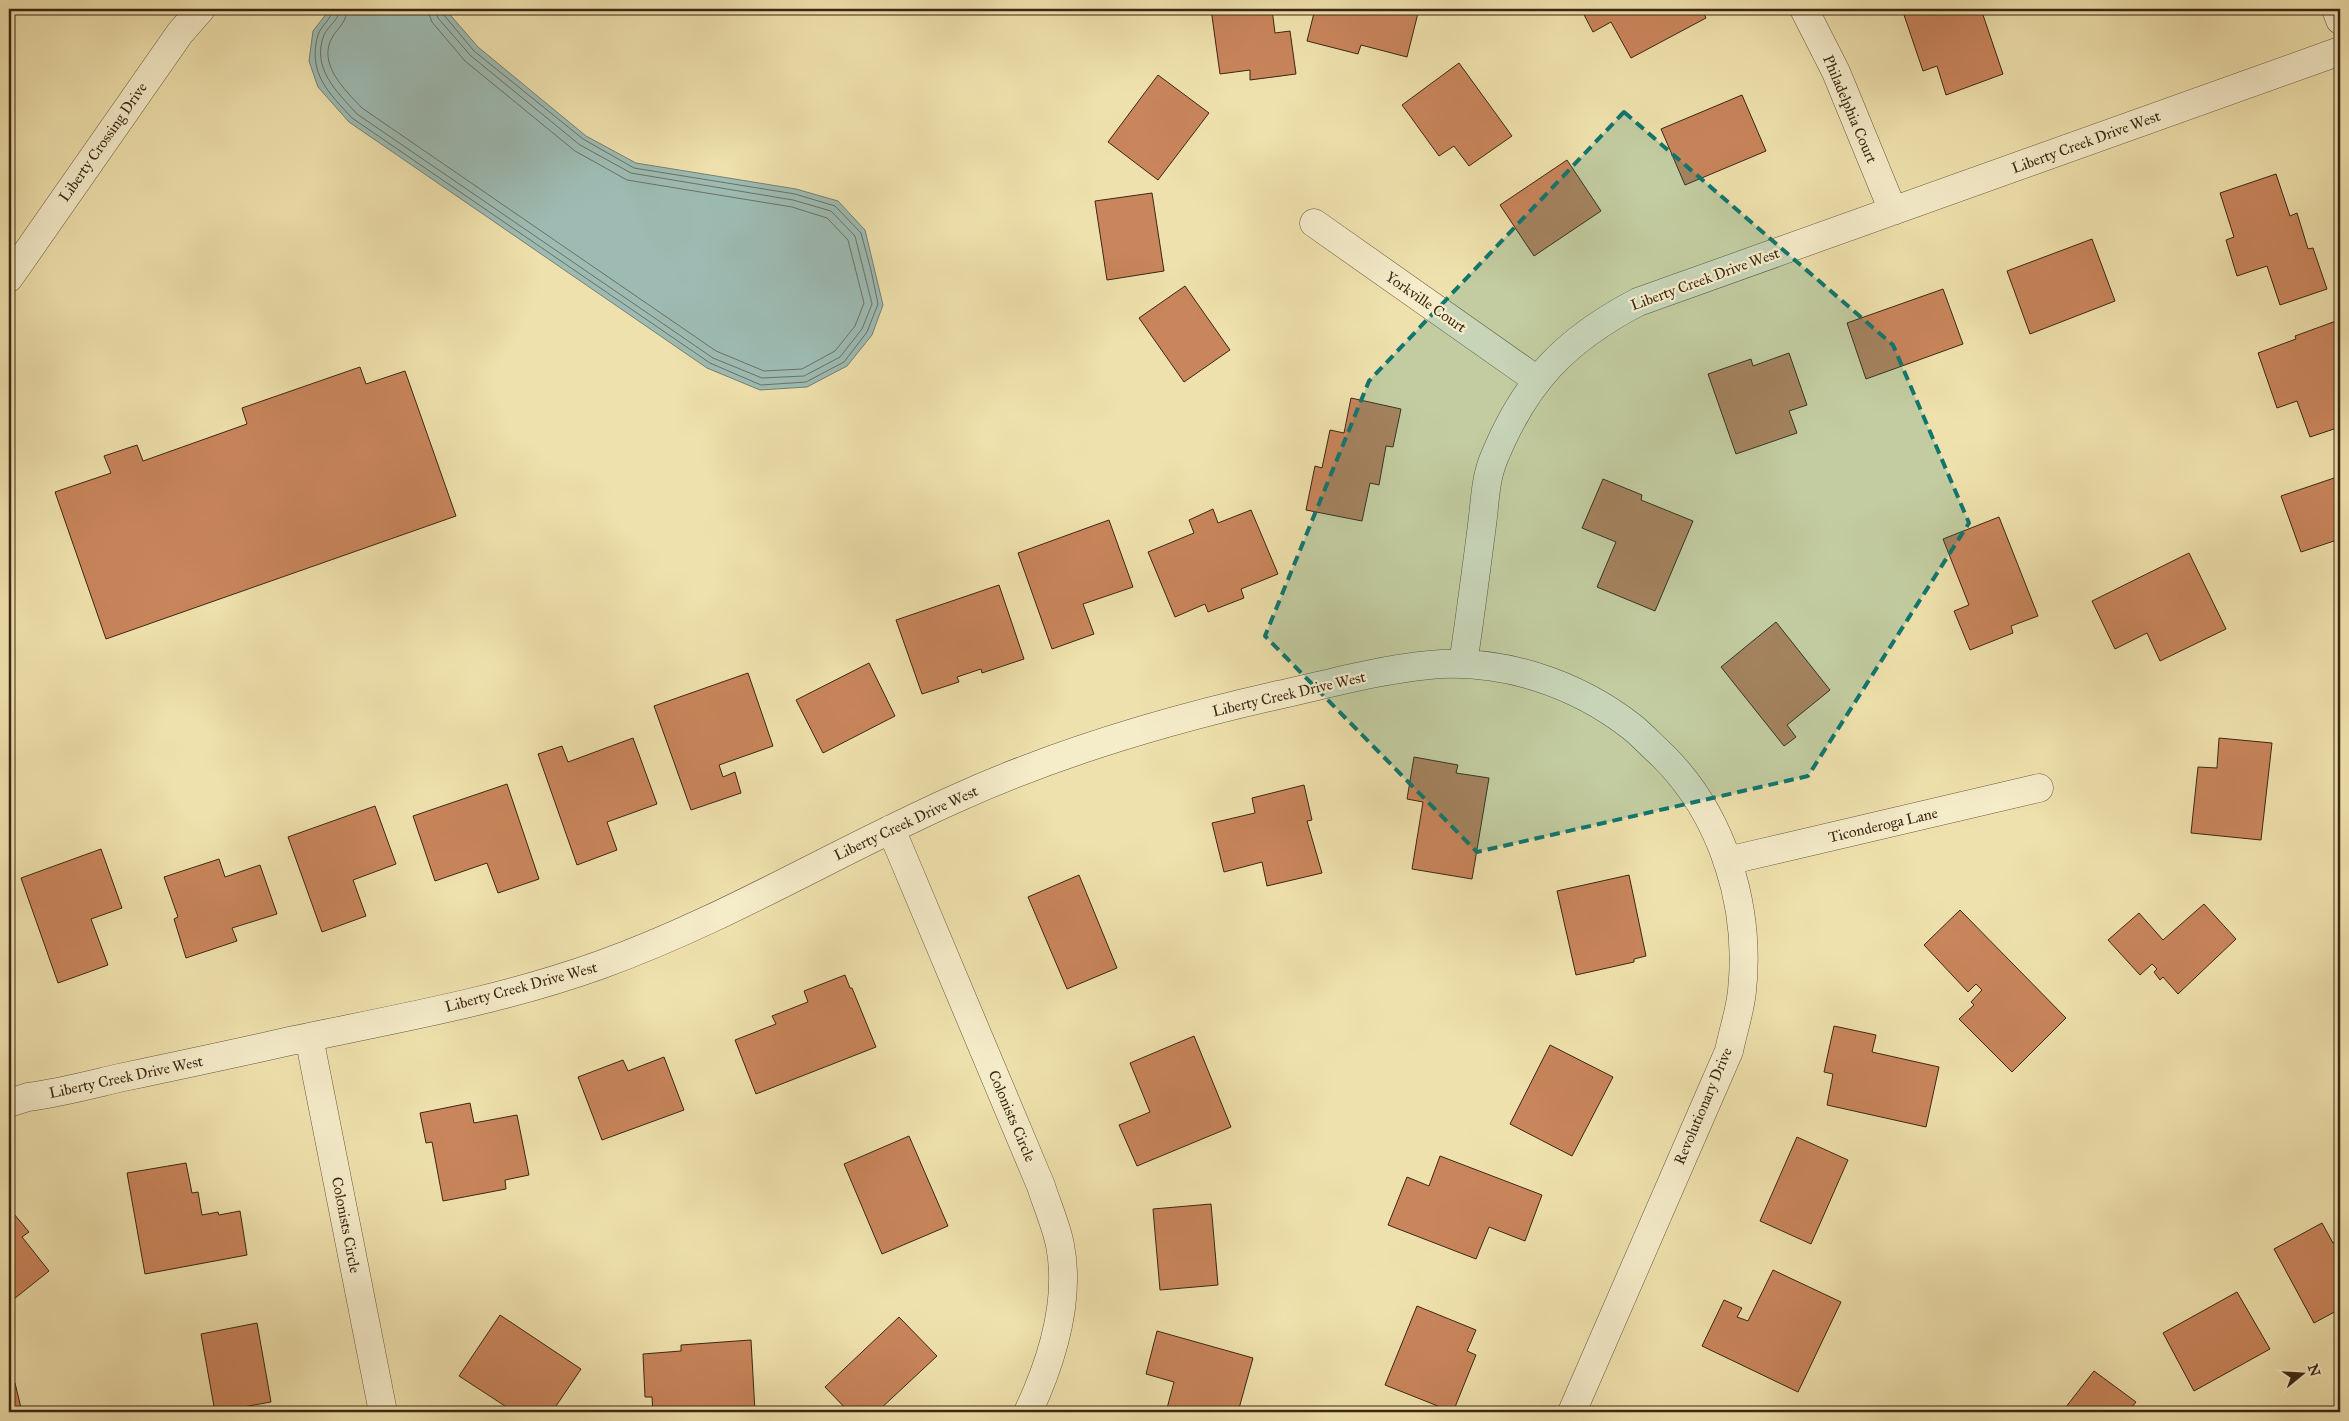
<svg xmlns="http://www.w3.org/2000/svg" width="2349" height="1421" font-family="'IM FELL Great Primer',serif">
  <rect width="100%" height="100%" fill="#efe1ad"/>
  <filter id="stains"><feTurbulence type="fractalNoise" baseFrequency=".004" numOctaves="4"/><feColorMatrix values="0 0 0 0 .2 0 0 0 0 .09 0 0 0 0 .02 0 0 0 .5 -.17"/></filter>
  <radialGradient id="worn" r=".72"><stop offset=".6" stop-color="#630" stop-opacity="0"/><stop offset="1" stop-color="#630" stop-opacity=".3"/></radialGradient>
  <path fill="#9dbbb3" stroke="#768073" d="M330 9H445L478 47 586 136 636 163 796 189 838 201 865 230 883 305 872 335 847 366 807 387 760 390 707 368 349 122 318 87 309 61 313 31Z"/>
  <g fill="none" stroke-linecap="round" stroke-linejoin="round">
    <path stroke="#6c7163" stroke-width="1" d="M333 9C332 19 321 25 318 35 307 73 329 93 352 118L710 363 761 385 806 382 844 362 867 332 878 304 871 270 861 233 835 206 795 194 634 168 583 139 474 51 443 14 441 9
      M340 9C339 20 328 26 324 35 311 68 337 92 357 114L713 358 762 378 804 376 840 357 862 329 872 304 855 236 831 211 793 200 631 173 580 145 471 56 438 18 435 9
      M347 9C347 21 339 27 333 36 316 63 345 90 362 108L716 351 764 371 802 369 835 351 855 326 864 303 848 240 827 218 792 207 627 180 575 151 465 61 432 22 427 9"/>
  </g>
  <path fill="#c9855b" stroke="#3b2713" d="M1211 9H1272L1275 33 1290 31 1296 74 1250 80V70L1220 74Z
    M1315 9H1419L1407 57 1361 45 1358 54 1307 41Z
    M1581 9H1702L1706 18 1631 58 1611 22 1593 32Z
    M1922 9H1981L2003 74 1946 95 1937 66 1923 71 1904 15Z
    M1459 63 1512 136 1469 166 1454 146 1439 156 1402 105Z
    M1158 75 1209 113 1158 180 1108 142Z
    M1742 95 1766 151 1685 185 1661 129Z
    M1567 160 1601 211 1534 256 1500 205Z
    M2276 174 2290 216 2297 213 2308 249 2313 248 2327 289 2280 305 2267 266 2237 276 2226 240 2234 237 2220 193Z
    M1152 193 1164 271 1107 280 1095 201Z
    M2092 239 2115 301 2030 334 2007 271Z
    M1185 286 1230 350 1184 382 1139 318Z
    M1943 289 1963 344 1866 379 1847 323Z
    M2336 321 2340 332V427L2310 437 2297 401 2277 408 2258 353 2296 339 2295 336Z
    M1789 353 1807 405 1789 411 1797 433 1736 454 1708 374 1751 359 1753 366Z
    M360 367 366 384 405 371 456 516 106 639 55 492 111 473 104 456 137 445 143 461 247 424 242 408Z
    M1351 398 1401 409 1393 447 1386 446 1379 485 1370 483 1362 521 1306 510 1315 466 1322 468 1330 430 1344 433Z
    M2340 476V539L2301 552 2281 496Z
    M1603 479 1642 495 1641 500 1693 521 1655 611 1597 587 1616 542 1582 528Z
    M1213 509 1218 523 1251 510 1278 574 1241 589 1244 598 1208 612 1205 604 1175 617 1148 552 1194 533 1189 520Z
    M1999 517 2038 616 2011 626 2013 633 1970 650 1954 611 1969 605 1943 539Z
    M1109 520 1133 587 1083 604 1094 634 1052 649 1018 553Z
    M2189 553 2226 629 2160 661 2147 633 2115 649 2092 601Z
    M999 585 1024 659 982 673 981 669 957 677 959 682 922 694 896 620Z
    M1776 622 1830 690 1787 725 1796 737 1784 746 1721 667Z
    M869 663 895 716 823 753 796 700Z
    M748 673 773 746 719 765 723 777 735 772 741 793 691 810 654 706Z
    M633 738 657 804 607 822 617 850 577 865 538 754 562 746 568 762Z
    M2219 738 2272 743 2261 840 2191 833 2198 767 2217 768Z
    M1414 757 1458 765 1456 773 1489 778 1472 879 1412 869 1423 802 1407 799Z
    M507 784 539 879 498 893 487 863 435 881 413 816Z
    M1304 785 1312 820 1307 821 1322 873 1267 886 1262 862 1224 872 1212 823 1255 813 1252 798Z
    M375 806 396 864 353 880 366 916 322 932 288 837Z
    M101 849 122 908 91 919 108 965 58 983 21 878Z
    M219 859 225 877 260 865 277 914 232 928 237 941 186 958 174 919 178 917 164 877Z
    M1079 875 1117 968 1067 989 1028 897Z
    M1629 875 1646 956 1634 959V962L1576 975 1557 891Z
    M2204 904 2236 939 2178 994 2163 977 2160 980 2154 972 2157 969 2152 964 2140 975 2108 940 2139 913 2163 940Z
    M1960 910 2066 1018 2012 1072 1959 1019 1974 1005 1971 1002 1982 990 1976 984 1968 992 1924 945Z
    M845 975 850 988H852L876 1047 756 1094 735 1040 776 1024 772 1016 808 1002 804 991Z
    M1834 1026 1876 1035 1872 1052 1939 1067 1926 1127 1827 1105 1833 1074 1824 1072Z
    M1194 1036 1231 1127 1137 1166 1119 1125 1150 1112 1130 1063Z
    M1550 1045 1613 1077 1572 1156 1510 1124Z
    M664 1057 684 1110 602 1140 578 1077 623 1060 628 1071Z
    M470 1103 474 1123 517 1115 529 1175 505 1180 506 1189 443 1201 432 1142 426 1143 420 1113Z
    M909 1136 948 1226 882 1254 844 1164Z
    M1797 1137 1848 1160 1811 1244 1760 1221Z
    M1440 1156 1542 1195 1525 1241 1489 1227 1476 1259 1388 1225 1407 1177 1429 1186Z
    M186 1163 192 1193 198 1192 202 1215 218 1212 219 1215 240 1211 247 1255 145 1274 127 1173Z
    M1211 1204 1218 1285 1160 1290 1153 1209Z
    M9 1208 29 1232 22 1237 49 1271 9 1303Z
    M2322 1223 2333 1243 2340 1238V1309L2314 1323 2274 1249Z
    M1773 1270 1841 1302 1798 1392 1702 1346 1724 1300 1742 1308 1737 1317 1748 1321Z
    M2237 1292 2270 1349 2194 1391 2163 1333Z
    M1417 1306 1476 1330 1467 1351 1476 1355 1453 1412 1385 1385Z
    M500 1315 581 1369 552 1412H501L505 1406 459 1376Z
    M899 1317 937 1356 877 1412H849L825 1387Z
    M257 1323 271 1402 215 1412 201 1334Z
    M1157 1331 1253 1358 1238 1412H1166L1174 1382 1146 1374Z
    M751 1340 755 1412H653L652 1397H645L643 1354 681 1351V1345Z
    M2094 1371 2136 1402 2128 1412H2062Z
    M15 1383 22 1412H9V1385Z"/>
  <g fill="none" stroke-linecap="round" stroke-linejoin="round">
    <defs>
      <path id="minor" d="M1804 9 1836 72 1893 211
        M2336 9 2340 20
        M1314 223 1537 380
        M9 278 180 33 201 9
        M1463 664C1470 618 1476 571 1482 525 1485 503 1485 479 1494 458 1525 382 1565 340 1638 302L2340 51
        M891 829 1041 1186C1047 1205 1056 1225 1060 1245 1071 1302 1052 1361 1028 1412
        M1727 861 2039 788
        M309 1037 383 1412
        M9 1103 28 1097C59 1093 89 1085 119 1078 176 1066 233 1054 290 1041 394 1019 500 1001 600 965 723 921 836 852 955 799 1058 752 1167 720 1278 695 1328 684 1378 670 1429 665 1501 658 1576 683 1632 727 1642 735 1652 746 1662 755 1723 815 1751 906 1742 991 1740 1011 1733 1031 1729 1051L1572 1412"/>
    </defs>
    <use href="#minor" stroke="#68563a" stroke-width="29"/>
    <use href="#minor" stroke="#f5ecca" stroke-width="28"/>
  </g>
  <path fill="#0f766e" fill-opacity="0.2" stroke="#0f766e" stroke-width="4" stroke-dasharray="10 6" stroke-linejoin="round" d="M1624 112 1893 345 1969 523 1808 776 1477 852 1265 636 1369 381Z"/>
  <g text-anchor="middle" dominant-baseline="central" stroke-width="4.5" stroke-linejoin="round" paint-order="stroke">
    <g font-size="15" fill="#3b2713" stroke="#f5ecca">
      <text transform="translate(1850 109) rotate(67)">Philadelphia Court</text>
      <text transform="translate(103 142) rotate(-55)">Liberty Crossing Drive</text>
      <text transform="translate(2086 142) rotate(-20)">Liberty Creek Drive West</text>
      <text transform="translate(1705 279) rotate(-20)">Liberty Creek Drive West</text>
      <text transform="translate(1426 302) rotate(35)">Yorkville Court</text>
      <text transform="translate(1289 694) rotate(-13)">Liberty Creek Drive West</text>
      <text transform="translate(906 823) rotate(-25)">Liberty Creek Drive West</text>
      <text transform="translate(1883 825) rotate(-13)">Ticonderoga Lane</text>
      <text transform="translate(521 987) rotate(-15)">Liberty Creek Drive West</text>
      <text transform="translate(126 1077) rotate(-12)">Liberty Creek Drive West</text>
      <text transform="translate(1703 1106) rotate(-67)">Revolutionary Drive</text>
      <text transform="translate(1012 1116) rotate(67)">Colonists Circle</text>
      <text transform="translate(346 1225) rotate(79)">Colonists Circle</text>
    </g>
  </g>
  <rect width="2349" height="1421" fill="none" stroke="#efe1ad" stroke-width="30"/>
  <rect x="10" y="10" width="2329" height="1401" fill="none" stroke="#3b2713" stroke-width="2.5"/>
  <rect x="15" y="15" width="2319" height="1391" fill="none" stroke="#3b2713"/>
  <g transform="translate(2302 1374) rotate(72)" stroke="#f5ecca" stroke-width="4" paint-order="stroke">
  <path d="M0-4L9 19L0 12L-9 19Z" fill="#3b2713"/>
  <text y="-8" font-size="14" font-weight="bold" text-anchor="middle" fill="#3b2713">N</text>
  </g>
  <rect width="100%" height="100%" filter="url(#stains)"/>
  <rect width="100%" height="100%" fill="url(#worn)"/>
</svg>
